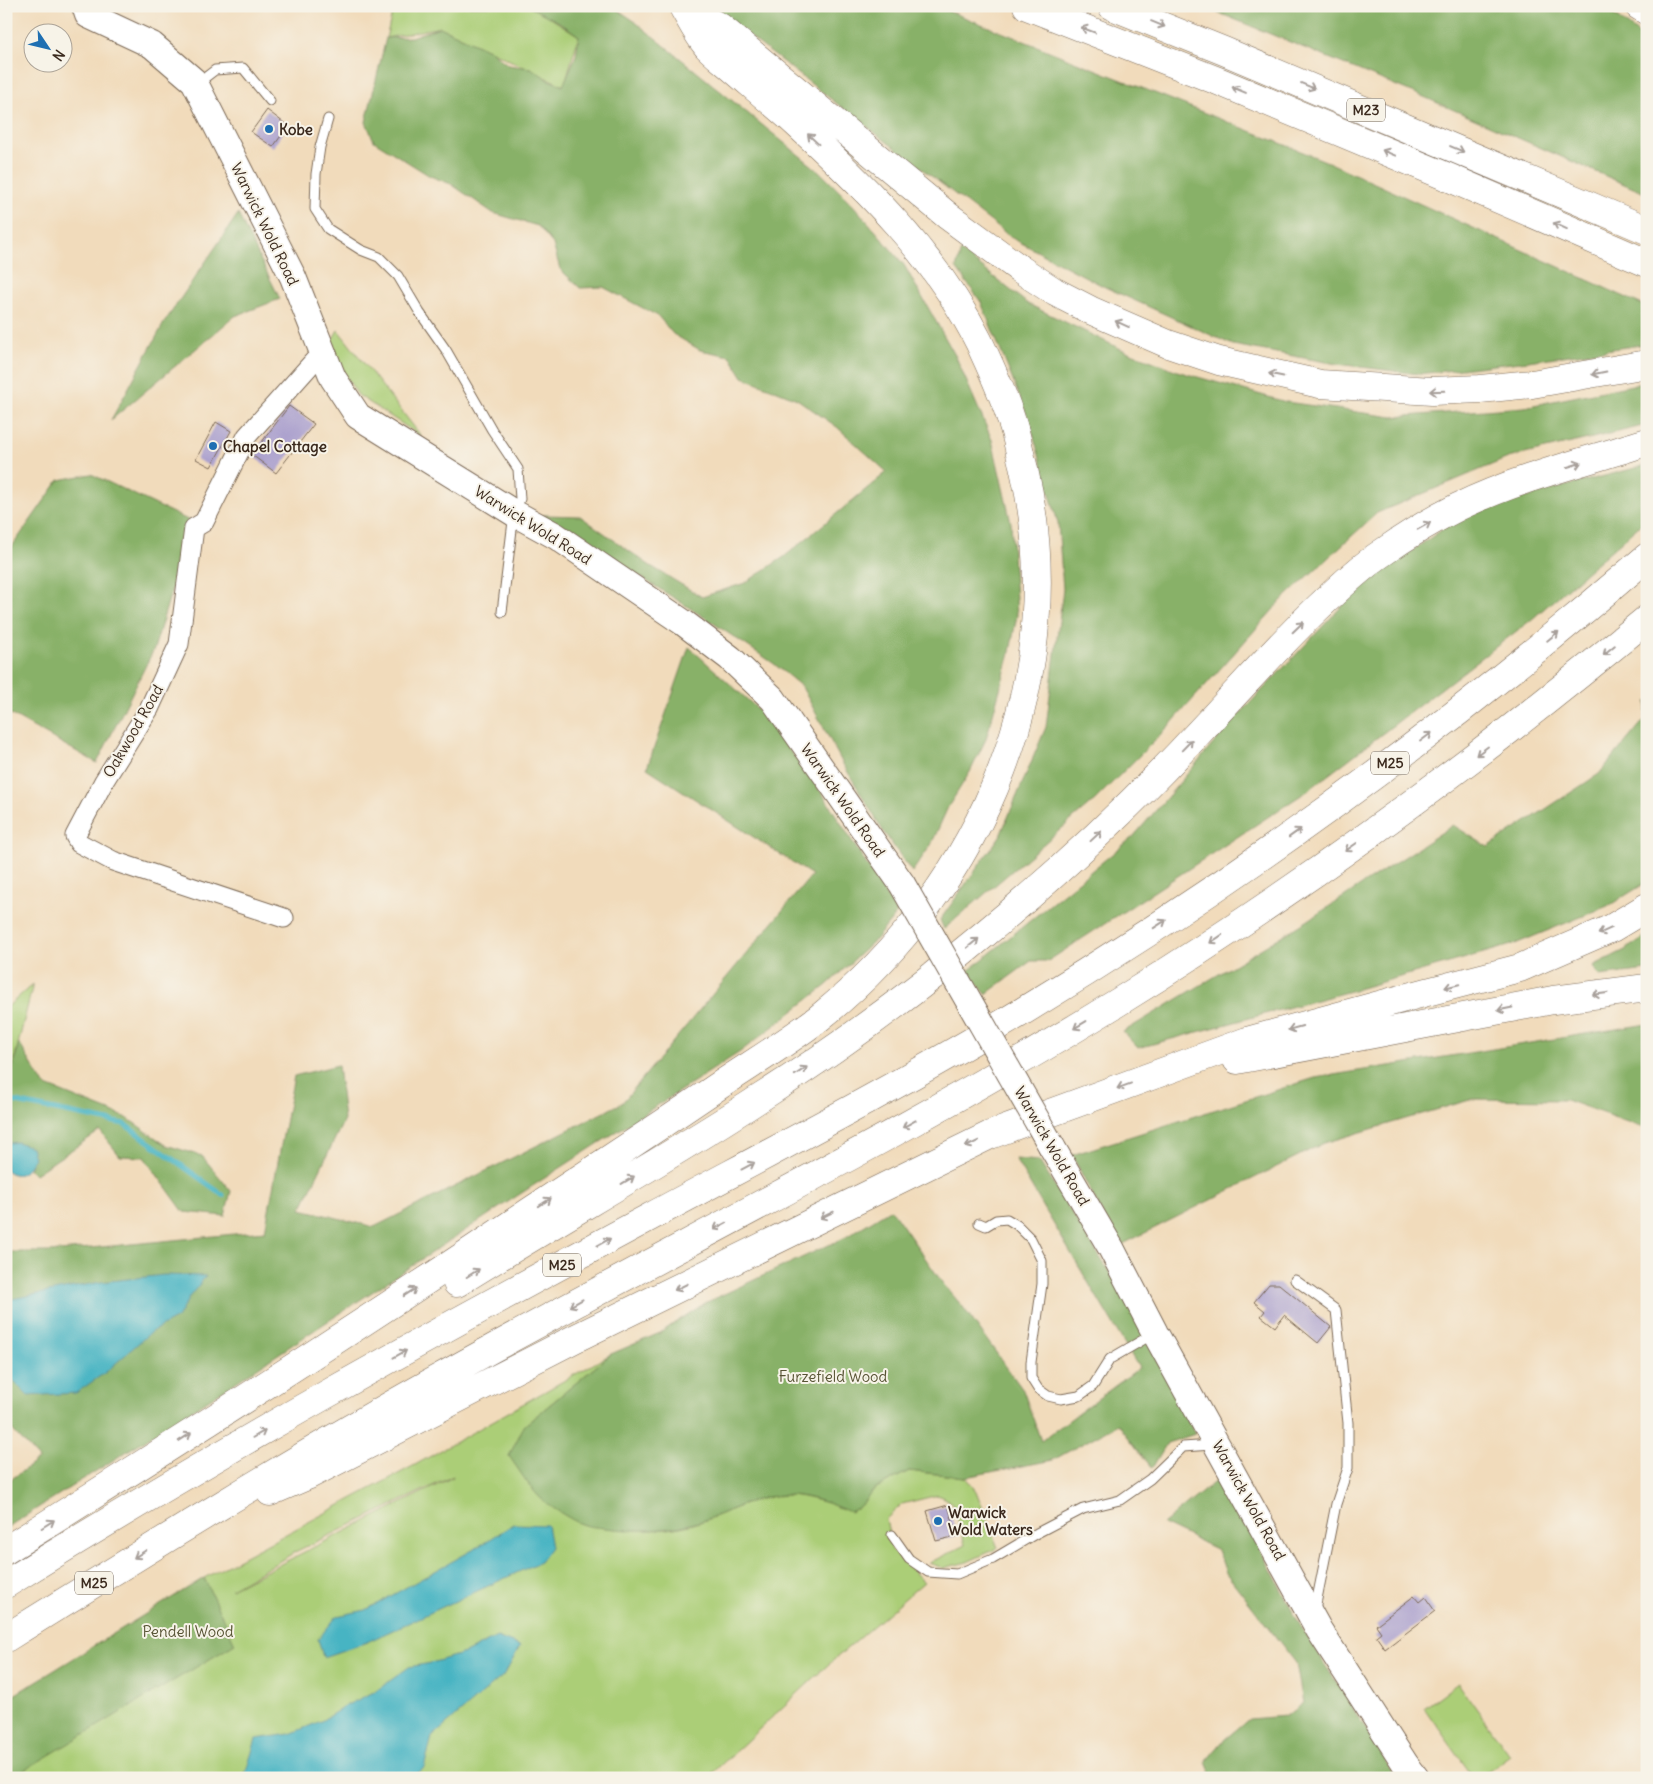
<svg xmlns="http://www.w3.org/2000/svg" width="1653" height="1784" font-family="Delius,sans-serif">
  <rect width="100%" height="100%" fill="#f7f3e8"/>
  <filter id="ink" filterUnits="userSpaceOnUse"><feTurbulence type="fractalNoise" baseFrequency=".02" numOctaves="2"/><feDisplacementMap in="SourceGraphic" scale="10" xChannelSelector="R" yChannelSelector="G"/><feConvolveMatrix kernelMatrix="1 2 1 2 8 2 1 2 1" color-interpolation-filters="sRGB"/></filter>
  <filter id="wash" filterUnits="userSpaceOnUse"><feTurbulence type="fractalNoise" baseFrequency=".0096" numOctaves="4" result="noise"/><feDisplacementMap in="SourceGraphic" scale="20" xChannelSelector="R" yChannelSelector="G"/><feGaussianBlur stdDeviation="1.12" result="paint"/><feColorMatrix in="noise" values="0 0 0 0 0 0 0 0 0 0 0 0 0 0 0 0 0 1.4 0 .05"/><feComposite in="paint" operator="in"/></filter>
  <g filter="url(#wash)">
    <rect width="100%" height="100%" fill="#f1dbbb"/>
    <path fill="#abce77" stroke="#737c4a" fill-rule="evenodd" d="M394 6H532L579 36 564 86 440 27 386 38Z
      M338 330 422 437 358 395 327 348Z
      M33 984 6 1093V1008Z
      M611 1354 524 1426 583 1524C624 1530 662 1535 703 1521 730 1511 757 1496 787 1495 800 1495 815 1500 828 1503 838 1506 848 1507 858 1508L876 1488 909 1471 965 1477 976 1491 998 1548 967 1562 943 1568 929 1563 965 1545 953 1503 938 1495 902 1504 886 1519 892 1550 924 1582 829 1664 707 1778H10L213 1598 204 1578 415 1465ZM453 1476V1477L231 1589 297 1551Z
      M1458 1683 1510 1755 1478 1778H1474L1424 1708Z"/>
    <path fill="#88b168" stroke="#626e43" d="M528 6H612L633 20 820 172 852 204 879 235 904 265 956 357 992 440 1011 523 1017 615 1009 657 986 739 970 772 948 807 931 845 912 872 885 834 843 764 802 687 773 663 707 619 543 515 580 516 649 565 702 597 745 583 784 557 887 472 837 427 797 399 743 377 730 356 700 350 673 334 658 316 603 287 580 288 560 269 553 244 538 226 493 213 451 184 430 176 374 141 366 122 386 38 411 37 440 27 491 51 508 65 531 68 549 80 563 86 576 55 579 36 559 22Z
      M710 6H936L1328 162 1647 307V344L1528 361 1419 374 1337 364 1233 345 1105 287 1012 238Z
      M1202 6H1602L1647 40V194L1424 97Z
      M238 214 280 299 235 316 111 420 164 323Z
      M961 251 1028 304 1121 349 1180 372 1286 402 1393 417 1524 407 1647 382V425L1508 458 1377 513 1281 601 1168 727 1096 799 944 929 940 920 1000 836 1046 727 1063 589 1058 523 1030 423 981 302 956 268Z
      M1647 465V519L1531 620 1306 792 1048 961H1031L986 994 967 972 1133 837 1232 722 1343 605 1387 568 1459 518 1558 488Z
      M91 474 192 522 154 649 97 763 8 713 6 708V555L59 480Z
      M689 647 760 711 822 793 897 913 875 940 827 985 740 1052 517 1196 227 1388 6 1528V1483L39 1459 6 1423V1252H50L265 1231 294 1076 338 1065 344 1120 301 1209 374 1227 622 1103 812 875 647 768Z
      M1647 701V882L1610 905 1515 944 1354 990 1138 1048 1123 1032 1307 921 1453 825 1488 847 1599 774 1645 719Z
      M1647 935V970L1599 976 1593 966 1625 950Z
      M1647 1024V1129L1566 1100 1473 1099 1324 1143 1119 1246 1072 1155 1315 1078Z
      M19 1043 44 1085 127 1118 166 1145 202 1156 231 1191 225 1216 184 1212 144 1157 120 1156 100 1131 35 1174 29 1169 34 1158 6 1147V1093Z
      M1015 1159 1039 1161 1127 1300 1195 1434 1167 1443 1152 1468 1118 1424 1053 1460 965 1477 909 1471 876 1488 858 1508 850 1512C831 1504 810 1496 789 1495 758 1494 730 1512 702 1521 670 1531 638 1532 605 1528 598 1527 589 1527 582 1524 573 1521 554 1509 546 1503 531 1491 520 1471 509 1456L524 1426 611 1354 660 1333 705 1303 846 1237 891 1209 944 1285 963 1307 1023 1390 1041 1441 1139 1368Z
      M1222 1476 1300 1625 1397 1778H1213L1206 1761 1224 1740 1249 1719 1286 1716 1303 1703 1296 1663 1226 1573 1218 1550 1163 1524Z
      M204 1578 235 1644 11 1778H6V1700Z"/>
    <path fill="#47b4c3" stroke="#416f70" d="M17 1142 31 1147 34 1158C28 1170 20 1181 6 1170V1147L9 1143Z
      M164 1275 206 1276 190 1296 177 1318 151 1332 106 1372 76 1393 28 1396 6 1374V1300L101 1282Z
      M514 1524 547 1525 551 1547 540 1562 367 1642 323 1657 318 1639 337 1616 366 1610 476 1548Z
      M497 1637 520 1646 505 1674 432 1737 424 1768 412 1778H244L256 1739 290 1734 321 1721 347 1705 376 1691 409 1667 431 1663 465 1653Z"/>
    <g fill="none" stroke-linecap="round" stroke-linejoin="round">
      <path stroke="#47b4c3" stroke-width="5" d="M6 1100 124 1124 223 1195"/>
    </g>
    <g id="blocks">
      <path fill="#aca1ce" d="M267 110 288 126 273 147 251 132Z
        M289 406 314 424 276 473 252 455Z
        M216 422 231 431 211 467 196 459Z
        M1269 1284H1279L1331 1327 1318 1343 1284 1315 1275 1327 1261 1316 1265 1311 1254 1302Z
        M948 1505 957 1536 936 1541 927 1511Z
        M1414 1596 1419 1602 1425 1597 1435 1611 1385 1649 1376 1636 1381 1632 1376 1625Z"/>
    </g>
  </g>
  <g filter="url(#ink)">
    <use href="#blocks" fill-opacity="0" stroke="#7b6855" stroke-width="1"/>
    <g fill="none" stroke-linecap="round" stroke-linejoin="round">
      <defs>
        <path id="lane" d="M198 83 215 70 243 68 270 101
          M328 119 320 147 316 174 315 209 328 229 361 250 379 257 398 276 420 313 446 350 492 430 518 469 520 499 514 513 502 612
          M979 1223 986 1226 996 1220 1007 1219 1017 1225 1031 1239 1042 1261V1284L1031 1362V1378L1038 1389 1048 1396 1061 1399 1079 1396 1093 1386 1110 1359 1153 1334
          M1295 1280 1336 1310 1348 1423V1468L1336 1504 1315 1609
          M892 1535 909 1559 928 1572 957 1574 993 1559 1037 1533 1083 1509 1120 1500 1150 1479 1183 1447 1212 1445"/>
        <path id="street" d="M284 918 113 861 79 843 75 836 104 781 149 709 179 644 194 528 204 522 247 436 322 352"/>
        <path id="secondary" d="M85 6 88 15 152 45 194 81 293 277 333 378 358 416 514 513 556 536 684 623 730 658 773 699 902 884
          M1052 1147 1111 1248 1155 1333 1319 1630 1406 1765 1416 1778"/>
        <path id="highway" d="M1027 6 1218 81 1450 178 1647 263
          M1112 6 1224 51 1647 230
          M1639 6 1647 11
          M684 9 720 27 948 216 1020 269 1055 292 1090 310 1168 344 1219 361 1320 384 1432 391 1480 389 1532 384 1647 364
          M1237 1060 1553 1000 1647 988
          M457 1283C557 1220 661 1163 760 1098 839 1048 915 992 987 932 1063 869 1135 802 1202 729 1243 686 1282 641 1325 601 1343 584 1361 567 1382 553 1406 536 1432 520 1458 507 1518 478 1583 462 1647 442
          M270 1492 307 1476 576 1338 990 1135 1247 1041 1427 992 1520 968 1612 928 1647 907
          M6 1550C182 1440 357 1328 529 1212 593 1170 657 1128 720 1085 753 1063 788 1042 819 1018 984 886 1073 673 1023 465 1019 451 1017 436 1012 422 1004 395 991 368 979 342 937 257 866 188 798 125 776 105 754 87 732 68 724 61 715 54 707 46 698 35 691 21 684 9
          M6 1584C216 1453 432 1334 650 1217 767 1154 885 1093 1000 1025 1229 888 1445 731 1647 557
          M6 1638C149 1549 292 1460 439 1378 666 1251 899 1138 1120 1001 1304 887 1480 758 1647 619"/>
      </defs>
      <use href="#lane" stroke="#7b6855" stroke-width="11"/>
      <use href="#street" stroke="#7b6855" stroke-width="21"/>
      <use href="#secondary" stroke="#7b6855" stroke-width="28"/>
      <use href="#highway" stroke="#7b6855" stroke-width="29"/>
      <use href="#lane" stroke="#fff" stroke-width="9"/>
      <use href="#street" stroke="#fff" stroke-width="19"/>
      <use href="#secondary" stroke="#fff" stroke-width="26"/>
      <use href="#highway" stroke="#fff" stroke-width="28"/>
      <defs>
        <path id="secondary-bridge" d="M902 884 1052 1147"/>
      </defs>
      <use href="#secondary-bridge" stroke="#7b6855" stroke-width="28" stroke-linecap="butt"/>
      <use href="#secondary-bridge" stroke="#fff" stroke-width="26"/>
    </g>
    <defs><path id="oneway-shaft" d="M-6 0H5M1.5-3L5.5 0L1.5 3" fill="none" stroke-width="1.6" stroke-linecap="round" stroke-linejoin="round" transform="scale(1.25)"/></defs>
    <g stroke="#a79f9a">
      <use href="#oneway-shaft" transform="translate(1158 24) rotate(22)"/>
      <use href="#oneway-shaft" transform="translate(1088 30) rotate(-159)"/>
      <use href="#oneway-shaft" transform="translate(1308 86) rotate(23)"/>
      <use href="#oneway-shaft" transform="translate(1239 90) rotate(-157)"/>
      <use href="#oneway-shaft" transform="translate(813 139) rotate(-137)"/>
      <use href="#oneway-shaft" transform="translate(1457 149) rotate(23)"/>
      <use href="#oneway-shaft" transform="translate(1389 153) rotate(-157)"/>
      <use href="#oneway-shaft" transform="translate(1560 226) rotate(-156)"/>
      <use href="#oneway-shaft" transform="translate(1122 324) rotate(-156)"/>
      <use href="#oneway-shaft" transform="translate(1599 373) rotate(169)"/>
      <use href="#oneway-shaft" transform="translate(1276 375) rotate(-168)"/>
      <use href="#oneway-shaft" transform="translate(1437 391) rotate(178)"/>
      <use href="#oneway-shaft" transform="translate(1574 465) rotate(-17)"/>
      <use href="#oneway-shaft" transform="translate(1424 526) rotate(-29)"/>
      <use href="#oneway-shaft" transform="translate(1298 627) rotate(-44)"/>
      <use href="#oneway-shaft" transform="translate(1553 636) rotate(-39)"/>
      <use href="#oneway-shaft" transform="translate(1609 650) rotate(141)"/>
      <use href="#oneway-shaft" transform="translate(1426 737) rotate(-37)"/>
      <use href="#oneway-shaft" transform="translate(1187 745) rotate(-46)"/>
      <use href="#oneway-shaft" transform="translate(1482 751) rotate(143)"/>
      <use href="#oneway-shaft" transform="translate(1295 833) rotate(-36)"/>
      <use href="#oneway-shaft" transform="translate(1096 836) rotate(-43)"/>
      <use href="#oneway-shaft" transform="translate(1351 847) rotate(145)"/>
      <use href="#oneway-shaft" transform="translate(1160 924) rotate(-33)"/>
      <use href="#oneway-shaft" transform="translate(1605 931) rotate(156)"/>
      <use href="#oneway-shaft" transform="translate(1216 939) rotate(146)"/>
      <use href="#oneway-shaft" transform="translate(973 943) rotate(-39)"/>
      <use href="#oneway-shaft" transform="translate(1452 986) rotate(166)"/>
      <use href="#oneway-shaft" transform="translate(1600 994) rotate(173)"/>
      <use href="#oneway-shaft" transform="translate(1505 1009) rotate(169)"/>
      <use href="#oneway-shaft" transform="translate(1080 1025) rotate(149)"/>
      <use href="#oneway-shaft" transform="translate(1295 1028) rotate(165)"/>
      <use href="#oneway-shaft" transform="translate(801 1071) rotate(-34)"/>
      <use href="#oneway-shaft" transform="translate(1124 1086) rotate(160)"/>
      <use href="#oneway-shaft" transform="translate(909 1124) rotate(151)"/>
      <use href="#oneway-shaft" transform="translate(972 1144) rotate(154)"/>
      <use href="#oneway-shaft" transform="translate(748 1166) rotate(-28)"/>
      <use href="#oneway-shaft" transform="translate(628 1180) rotate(-31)"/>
      <use href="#oneway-shaft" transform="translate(545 1202) rotate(-34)"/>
      <use href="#oneway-shaft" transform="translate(827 1215) rotate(154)"/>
      <use href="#oneway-shaft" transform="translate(720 1226) rotate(152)"/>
      <use href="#oneway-shaft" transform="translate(604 1242) rotate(-29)"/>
      <use href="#oneway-shaft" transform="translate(473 1273) rotate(-32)"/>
      <use href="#oneway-shaft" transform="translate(681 1287) rotate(154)"/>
      <use href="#oneway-shaft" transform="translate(410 1292) rotate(-33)"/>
      <use href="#oneway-shaft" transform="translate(576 1303) rotate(151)"/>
      <use href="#oneway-shaft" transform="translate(400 1354) rotate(-29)"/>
      <use href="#oneway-shaft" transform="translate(259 1434) rotate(-30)"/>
      <use href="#oneway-shaft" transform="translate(185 1437) rotate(-33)"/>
      <use href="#oneway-shaft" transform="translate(48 1524) rotate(-32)"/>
      <use href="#oneway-shaft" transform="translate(140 1554) rotate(148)"/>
    </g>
  </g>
  <g fill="#1f6fb2" stroke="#f7f3e8" stroke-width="2">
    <circle cx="269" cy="129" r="5"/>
    <circle cx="213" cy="446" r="5"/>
    <circle cx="938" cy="1521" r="5"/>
  </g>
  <g text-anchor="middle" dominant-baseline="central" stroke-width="4" stroke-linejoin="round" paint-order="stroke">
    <g fill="#f7f3e8" stroke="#73665b" stroke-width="1">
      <rect x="1347" y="98.5" width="38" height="23" rx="4"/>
      <rect x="1371" y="751.5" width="38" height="23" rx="4"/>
      <rect x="543" y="1253.5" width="38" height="23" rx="4"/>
      <rect x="75" y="1571.5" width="38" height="23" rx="4"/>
    </g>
    <g font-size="14" font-weight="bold" fill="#3b2a1e">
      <text x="1366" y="110">M23</text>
      <text x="1390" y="763">M25</text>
      <text x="562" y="1265">M25</text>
      <text x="94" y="1583">M25</text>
    </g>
    <g font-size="15" font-weight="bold" fill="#3b2a1e" stroke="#f7f3e8" text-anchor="start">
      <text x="279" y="129">Kobe</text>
      <text x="223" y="446">Chapel Cottage</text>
      <text x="948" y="1512">Warwick<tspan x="948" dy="17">Wold Waters</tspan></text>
    </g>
    <g font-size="15" fill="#3b2a1e" stroke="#f7f3e8">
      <text transform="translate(265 224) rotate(64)">Warwick Wold Road</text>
      <text transform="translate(533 525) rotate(32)">Warwick Wold Road</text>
      <text transform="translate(133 731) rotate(-60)">Oakwood Road</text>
      <text transform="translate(843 800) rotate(55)">Warwick Wold Road</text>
      <text transform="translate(1052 1146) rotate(60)">Warwick Wold Road</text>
      <text transform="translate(1249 1500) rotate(61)">Warwick Wold Road</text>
    </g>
    <g font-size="15" fill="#575334" stroke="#f7f3e8">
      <text x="833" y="1376">Furzefield Wood</text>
      <text x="188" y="1631">Pendell Wood</text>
    </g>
  </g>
  <rect width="1653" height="1784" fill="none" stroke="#f7f3e8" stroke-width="25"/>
  <g transform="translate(48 48) rotate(125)"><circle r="24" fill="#f7f3e8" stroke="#aca397"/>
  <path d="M0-4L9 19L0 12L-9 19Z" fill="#1f6fb2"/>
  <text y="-8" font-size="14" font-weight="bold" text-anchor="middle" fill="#3b2a1e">N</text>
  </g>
</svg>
